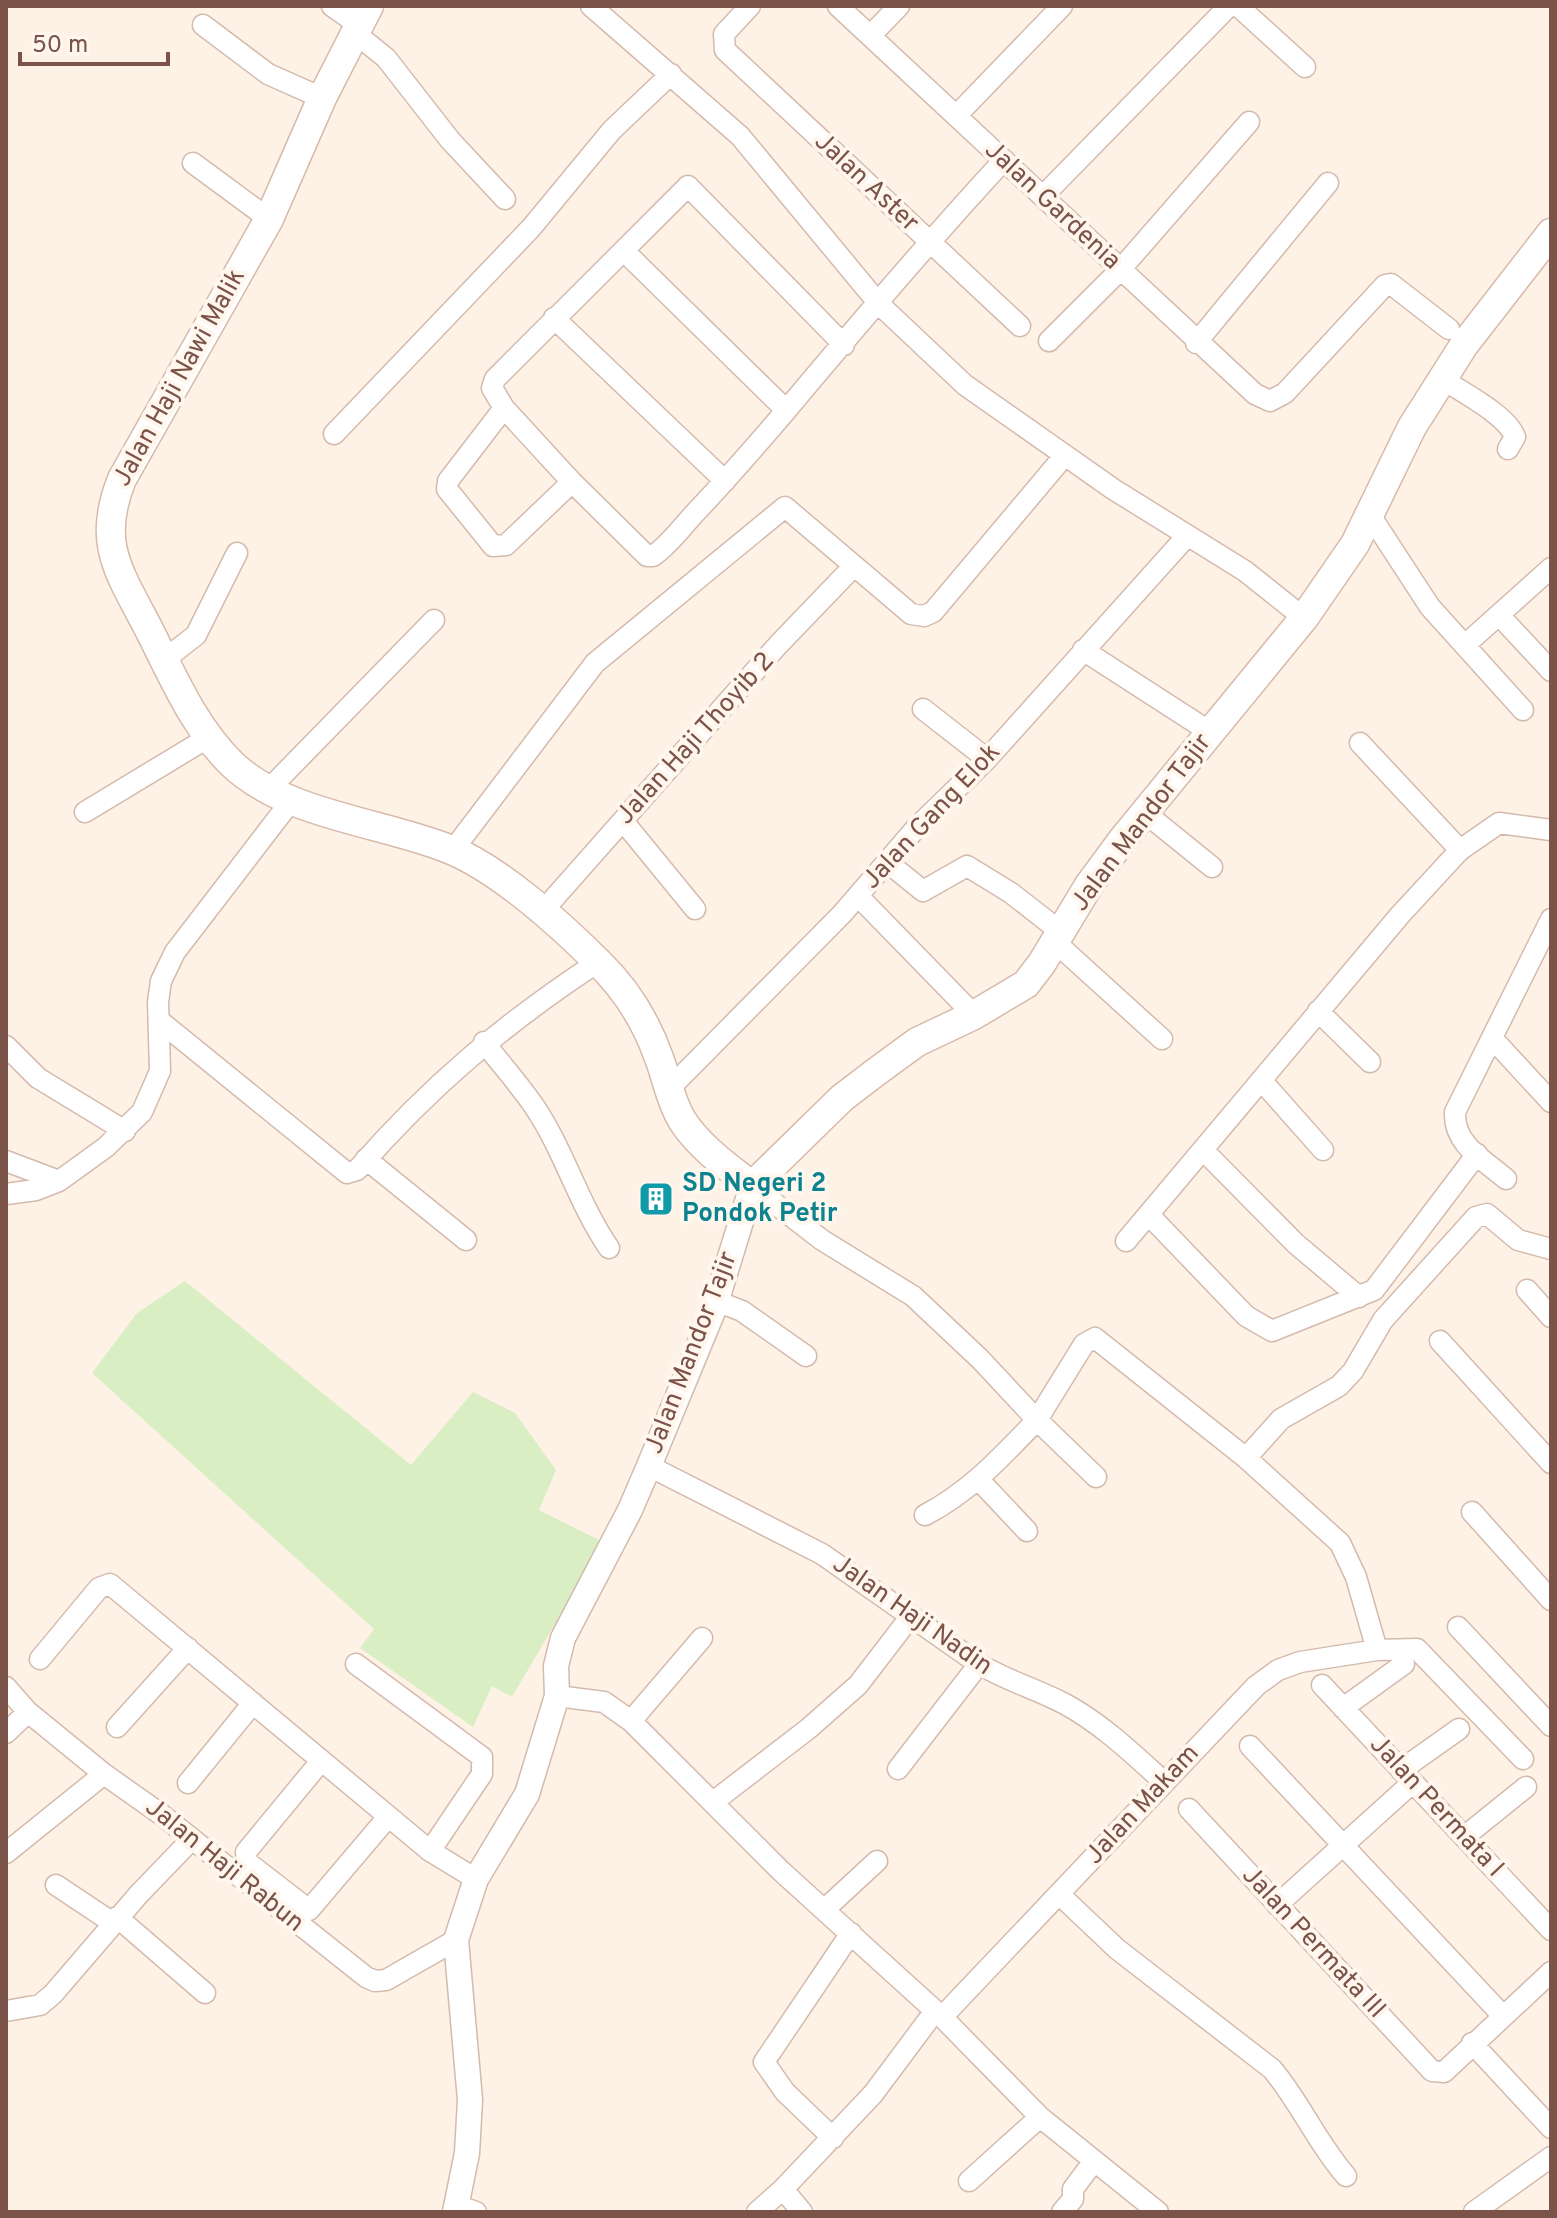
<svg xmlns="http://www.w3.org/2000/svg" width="1557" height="2218" font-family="Overpass,sans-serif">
  <rect width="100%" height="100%" fill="#fef2e6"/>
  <path fill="#daeec3" d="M185 1281 411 1465 473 1392 515 1413 556 1470 539 1510 603 1542 512 1697 492 1686 473 1727 360 1648 374 1629 92 1373 137 1313Z"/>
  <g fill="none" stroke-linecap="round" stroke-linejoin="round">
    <defs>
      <path id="minor" d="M332 6 359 25
        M591 6 740 136 879 304 965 385 1113 489 1245 571 1304 618
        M750 6 724 34 725 50 1020 326
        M838 6 1255 394 1270 401 1285 393 1385 285 1391 284 1449 329
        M1238 6 1305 67
        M203 25 268 74 322 98
        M355 33 386 58 450 140 505 199
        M870 36 899 6
        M956 116 1062 6
        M193 163 269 219
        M1043 196 1229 6
        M625 252 786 410
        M554 318 725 481
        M1049 341 1120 270 1249 122
        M1196 343 1328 183
        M844 345 688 186 495 379 492 388 504 408 572 482 647 556H653C669 545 682 527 695 513 726 480 755 447 784 413 856 327 928 242 1004 160
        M1442 379C1462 392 1507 415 1515 437L1508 449
        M504 408 448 481 447 489 493 546 506 545 572 482
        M334 434 531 228 612 130 671 74
        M1370 515 1430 607 1523 710
        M1499 615 1551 671
        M1465 645 1551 568
        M1083 650 1210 732
        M164 660 196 635 237 553
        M923 709 987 759
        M1360 743 1460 850
        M269 789 434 620
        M85 812 209 737
        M1144 812 1212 867
        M623 821 695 909
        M453 850 595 663 785 507 911 614 924 616 933 612 1065 455
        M887 862 923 891 967 866 1011 893 1061 932
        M858 896 974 1015
        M541 913 778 645 853 567
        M1055 942 1162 1039
        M1318 1011 1370 1062
        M161 1022 347 1173 357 1170C430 1086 505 1023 598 962
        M1492 1038 1551 1102
        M484 1042C500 1063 519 1084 534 1106 564 1150 578 1203 609 1248
        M6 1046 38 1078 125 1131
        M1261 1080 1323 1150
        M668 1090 842 914 917 827 987 759 1187 536
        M1203 1150 1296 1244 1359 1297
        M366 1159 466 1240
        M6 1161 59 1181
        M1506 1179C1484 1160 1453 1144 1455 1112L1551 919
        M752 1186 822 1240 913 1296 980 1359 1037 1420 1084 1344 1095 1338 1246 1458 1340 1543 1356 1577 1377 1650
        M6 1194 36 1190 59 1181 106 1147 142 1112 160 1071 158 1002 161 981 175 952 291 801
        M1149 1215 1246 1316 1272 1331 1374 1290 1477 1154
        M1126 1241 1400 915 1460 850 1499 823 1551 830
        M1527 1290 1551 1317
        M716 1301 742 1311 806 1356
        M1440 1341 1551 1463
        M1246 1458 1281 1419 1339 1386 1353 1371 1383 1320 1476 1217 1487 1214 1518 1240 1551 1249
        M649 1466 822 1554 979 1664C1007 1681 1037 1689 1065 1704 1102 1724 1133 1754 1164 1782
        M979 1480 1027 1531
        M1472 1512 1551 1600
        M925 1515C971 1491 1002 1456 1037 1420L1096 1477
        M1458 1627 1551 1726
        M40 1659 99 1588 110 1584 430 1851 476 1879
        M356 1664 482 1757V1774L430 1851
        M1322 1685 1551 1930
        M6 1687 28 1712 104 1774 162 1815 366 1977 375 1981 386 1980 456 1940
        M557 1696 604 1702 631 1721 781 1871 942 2017 1040 2117 1158 2212
        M1343 1708 1404 1664
        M631 1721 702 1638
        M117 1727 188 1648
        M6 1733 28 1712
        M1250 1746 1503 2016
        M321 1761 246 1852 247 1862 309 1910 388 1817
        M898 1769 979 1664
        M1401 1770 1459 1729
        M188 1783 253 1703
        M713 1802 808 1729 858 1685 911 1616
        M1189 1809 1432 2071 1444 2072 1551 1972
        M1464 1837 1526 1787
        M6 1853 104 1774
        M56 1885 113 1923
        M1060 1895 1117 1949 1272 2069C1300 2102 1317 2143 1346 2176
        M1277 1905 1412 1783
        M825 1909 877 1861
        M117 1917 205 1993
        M6 2011 40 2005 53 1994 139 1894 192 1839
        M942 2017 1256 1686 1278 1670 1300 1662 1377 1650 1417 1649 1523 1759
        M1472 2043 1551 2128
        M833 2138 785 2092 764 2062 851 1933
        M969 2181 1040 2117
        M456 2205 476 2212
        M757 2212 783 2189
        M802 2212 783 2189 873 2094 935 2011
        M1062 2212 1073 2199V2189L1094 2161
        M1474 2212 1551 2157"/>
      <path id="tertiary" d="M455 2212 467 2153 470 2100 456 1940 476 1879 527 1794 557 1696 556 1666 563 1638 630 1510 649 1466 714 1309 752 1186"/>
      <path id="secondary" d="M369 6 322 98 269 219 122 479C98 538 115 566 144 620 170 669 191 724 232 764 285 815 382 822 449 849 499 869 560 924 598 962 626 989 646 1021 659 1058 667 1079 670 1100 682 1120 699 1147 728 1167 752 1186L842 1098 876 1072 917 1042 974 1015 1026 984 1042 963 1089 885 1123 839 1304 618 1355 544 1412 427 1464 345 1551 233"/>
    </defs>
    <use href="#minor" stroke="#d4baad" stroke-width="23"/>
    <use href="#tertiary" stroke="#d4baad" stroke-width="27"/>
    <use href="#secondary" stroke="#d8b9aa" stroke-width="31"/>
    <use href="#minor" stroke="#fff" stroke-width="20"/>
    <use href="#tertiary" stroke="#fff" stroke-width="24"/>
    <use href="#secondary" stroke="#fff" stroke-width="28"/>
  </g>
  <defs>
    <symbol id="building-square" viewBox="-11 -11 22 22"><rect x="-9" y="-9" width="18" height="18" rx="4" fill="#0f9aa8" stroke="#fff6ee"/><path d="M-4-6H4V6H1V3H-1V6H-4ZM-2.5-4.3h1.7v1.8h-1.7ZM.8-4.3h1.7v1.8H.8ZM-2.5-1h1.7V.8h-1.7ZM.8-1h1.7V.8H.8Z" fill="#fff"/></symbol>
  </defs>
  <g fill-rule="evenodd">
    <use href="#building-square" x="636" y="1179" width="40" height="40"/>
  </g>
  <g text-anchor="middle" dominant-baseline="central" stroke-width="8" stroke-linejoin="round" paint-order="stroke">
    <g font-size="26" fill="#7b5348" stroke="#fff6ee">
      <text transform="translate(866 183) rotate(43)">Jalan Aster</text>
      <text transform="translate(1052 206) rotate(43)">Jalan Gardenia</text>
      <text transform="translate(180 378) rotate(-61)">Jalan Haji Nawi Malik</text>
      <text transform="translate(696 739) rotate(-48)">Jalan Haji Thoyib 2</text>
      <text transform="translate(932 817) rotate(-47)">Jalan Gang Elok</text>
      <text transform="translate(1142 823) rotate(-53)">Jalan Mandor Tajir</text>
      <text transform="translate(692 1353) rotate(-69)">Jalan Mandor Tajir</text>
      <text transform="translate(912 1616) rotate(35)">Jalan Haji Nadin</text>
      <text transform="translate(1143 1805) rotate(-47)">Jalan Makam</text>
      <text transform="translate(1436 1807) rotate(47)">Jalan Permata I</text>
      <text transform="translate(224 1866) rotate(39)">Jalan Haji Rabun</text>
      <text transform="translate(1313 1943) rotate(47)">Jalan Permata III</text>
    </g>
    <g font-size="26" font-weight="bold" fill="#0d838f" stroke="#fff6ee" text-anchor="start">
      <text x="682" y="1184">SD Negeri 2<tspan x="682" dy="30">Pondok Petir</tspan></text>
    </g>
  </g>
  <rect width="1557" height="2218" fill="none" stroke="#7b5348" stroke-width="16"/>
  <path d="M20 52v12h148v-12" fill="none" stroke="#7b5348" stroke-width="4"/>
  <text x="32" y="52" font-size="24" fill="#7b5348" stroke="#fff6ee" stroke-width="6" paint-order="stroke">50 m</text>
</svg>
